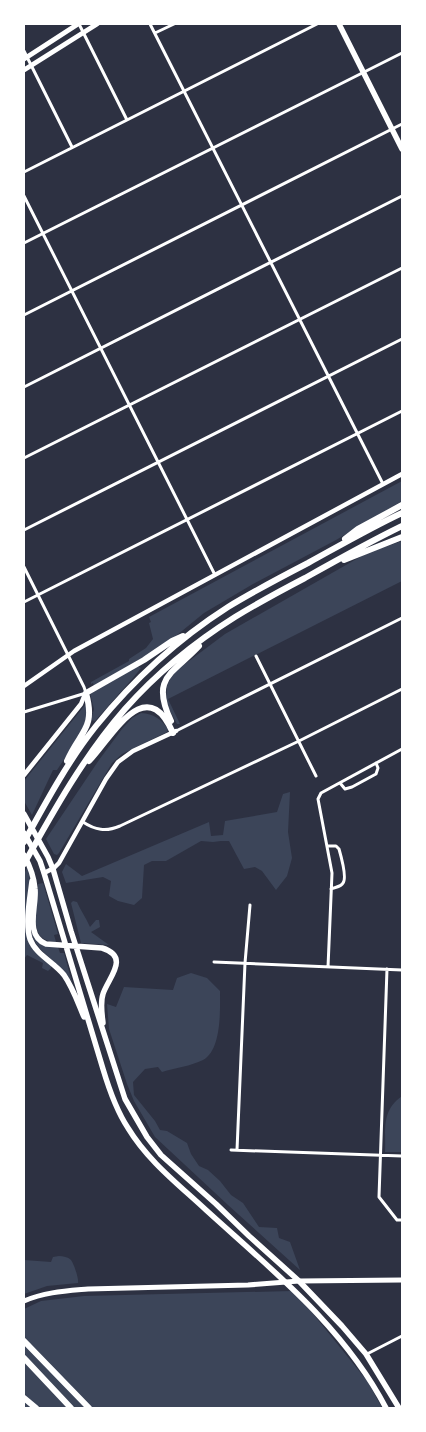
<svg xmlns="http://www.w3.org/2000/svg" width="426" height="1432" font-family="'Open Sans',sans-serif">
  <rect width="100%" height="100%" fill="#2d3142"/>
  <path fill="#3c4559" d="M402 481V501L336 540 253 584 204 613 166 644 94 686 93 683 91 684V682L129 661V659L146 648 153 639 149 623 151 622 149 617Z
    M402 541V581L168 699 180 724H177L168 707 166 699 167 686 170 679 177 670 225 634 367 553Z
    M137 666 141 668 133 678 95 721 91 720 94 709 90 693Z
    M85 705 86 706 88 716 78 738 57 770H53L32 815 24 801V781Z
    M141 713C154 714 161 719 168 729L167 732 122 754 112 763 59 853 57 855 54 854 46 839 99 760 122 729 132 718Z
    M290 792 288 832 292 858 287 876 276 890 262 871 255 867 244 869 229 841H221L213 842 201 841 166 861H152L144 865 142 898 134 905 118 901 109 896 111 881 103 877 66 883 62 872 66 864 82 876 209 822 211 836 223 835 225 821 277 812 283 794Z
    M27 868 30 875C29 892 21 929 29 942 34 952 43 958 51 965V968L48 971 42 968 43 963 27 955 24 959V874Z
    M43 883 58 934 54 935 56 942C25 941 39 906 38 884Z
    M73 901 77 902C81 911 86 918 90 927L96 920H99L100 927 91 932 109 945 81 943 71 903Z
    M31 933 58 947 60 953H64L72 982C69 978 66 973 62 969 51 958 36 949 31 933Z
    M191 973 207 978 220 991C220 1009 222 1050 203 1060 191 1066 175 1068 162 1072L158 1067 145 1069 133 1082 134 1095 155 1121 160 1130 167 1131 187 1143 191 1154 199 1166 208 1170 220 1181 231 1195 243 1203 259 1227 277 1228 279 1238 290 1242 300 1270 228 1205 155 1137 134 1101 127 1084 109 1029 107 1004 116 1007 124 987 173 990 177 978Z
    M402 1096V1152H385C386 1129 381 1111 402 1096Z
    M59 1256C63 1256 68 1257 71 1260 74 1264 79 1279 78 1283L47 1286 24 1294V1260L51 1262 53 1257Z
    M292 1291 310 1310 368 1382 382 1408H24V1309L41 1301 84 1296Z"/>
  <g fill="none" stroke-linecap="round" stroke-linejoin="round">
    <path stroke="#fff" stroke-width="3" d="M79 24 127 120
      M150 24 383 484
      M155 33 174 24
      M24 51 72 147
      M24 172 317 24
      M24 196 215 575
      M24 243 402 53
      M24 315 402 124
      M24 387 402 196
      M24 458 402 268
      M24 530 402 339
      M24 567 84 687 86 693 24 712
      M24 602 402 411
      M256 656 316 776
      M176 731 402 618
      M340 783 345 789 352 787 376 774 378 768 376 763
      M83 822C95 830 106 832 120 826L299 741 402 689
      M327 846H336L339 849C341 856 347 878 343 883 341 887 335 887 331 889
      M214 962 402 970
      M328 967 332 873 318 799 321 793 402 749
      M387 969 379 1197 397 1220H402
      M231 1150 402 1156
      M237 1150 245 963 250 905
      M367 1354 402 1336"/>
    <path stroke="#fff" stroke-width="4.5" d="M24 686 74 651 402 474
      M24 775 81 704 85 694
      M44 873 54 868 59 863 106 779 118 762 133 751 176 731"/>
    <path stroke="#fff" stroke-width="5" d="M24 59 78 24
      M24 70 97 24
      M24 1301C45 1292 66 1291 88 1289L248 1285 299 1281 402 1280"/>
    <path stroke="#fff" stroke-width="5.5" d="M339 24 402 149
      M24 814 48 857 53 869 71 931 125 1099 147 1137 161 1155 216 1204 249 1236 299 1281 342 1326 366 1354 399 1408
      M24 833 40 861 44 873 103 1069C109 1089 116 1110 128 1128 148 1161 178 1184 206 1210 272 1270 344 1327 386 1408
      M24 855C30 866 34 876 35 889 37 906 24 935 46 944L102 948C131 957 108 978 103 994 100 1003 102 1014 103 1023
      M32 881C30 898 25 923 30 939 36 955 54 962 64 975 73 988 78 1003 84 1017"/>
    <path stroke="#fff" stroke-width="6" d="M345 539 358 529 402 505
      M344 560 402 537
      M171 721C150 677 173 674 199 646
      M67 761C80 731 96 729 86 693L144 660 172 641 183 636
      M89 761C112 737 146 671 173 733
      M24 842C46 802 68 761 96 726 134 679 178 639 228 607 254 591 281 577 308 563 339 546 370 528 402 513
      M24 864C54 810 84 756 125 709 157 673 195 642 235 617 258 603 282 590 305 578 337 560 369 542 402 526
      M24 1341 89 1408
      M24 1358 71 1408
      M24 1398 36 1408"/>
  </g>
  <rect width="426" height="1432" fill="none" stroke="#ffffff" stroke-width="50"/>
</svg>
